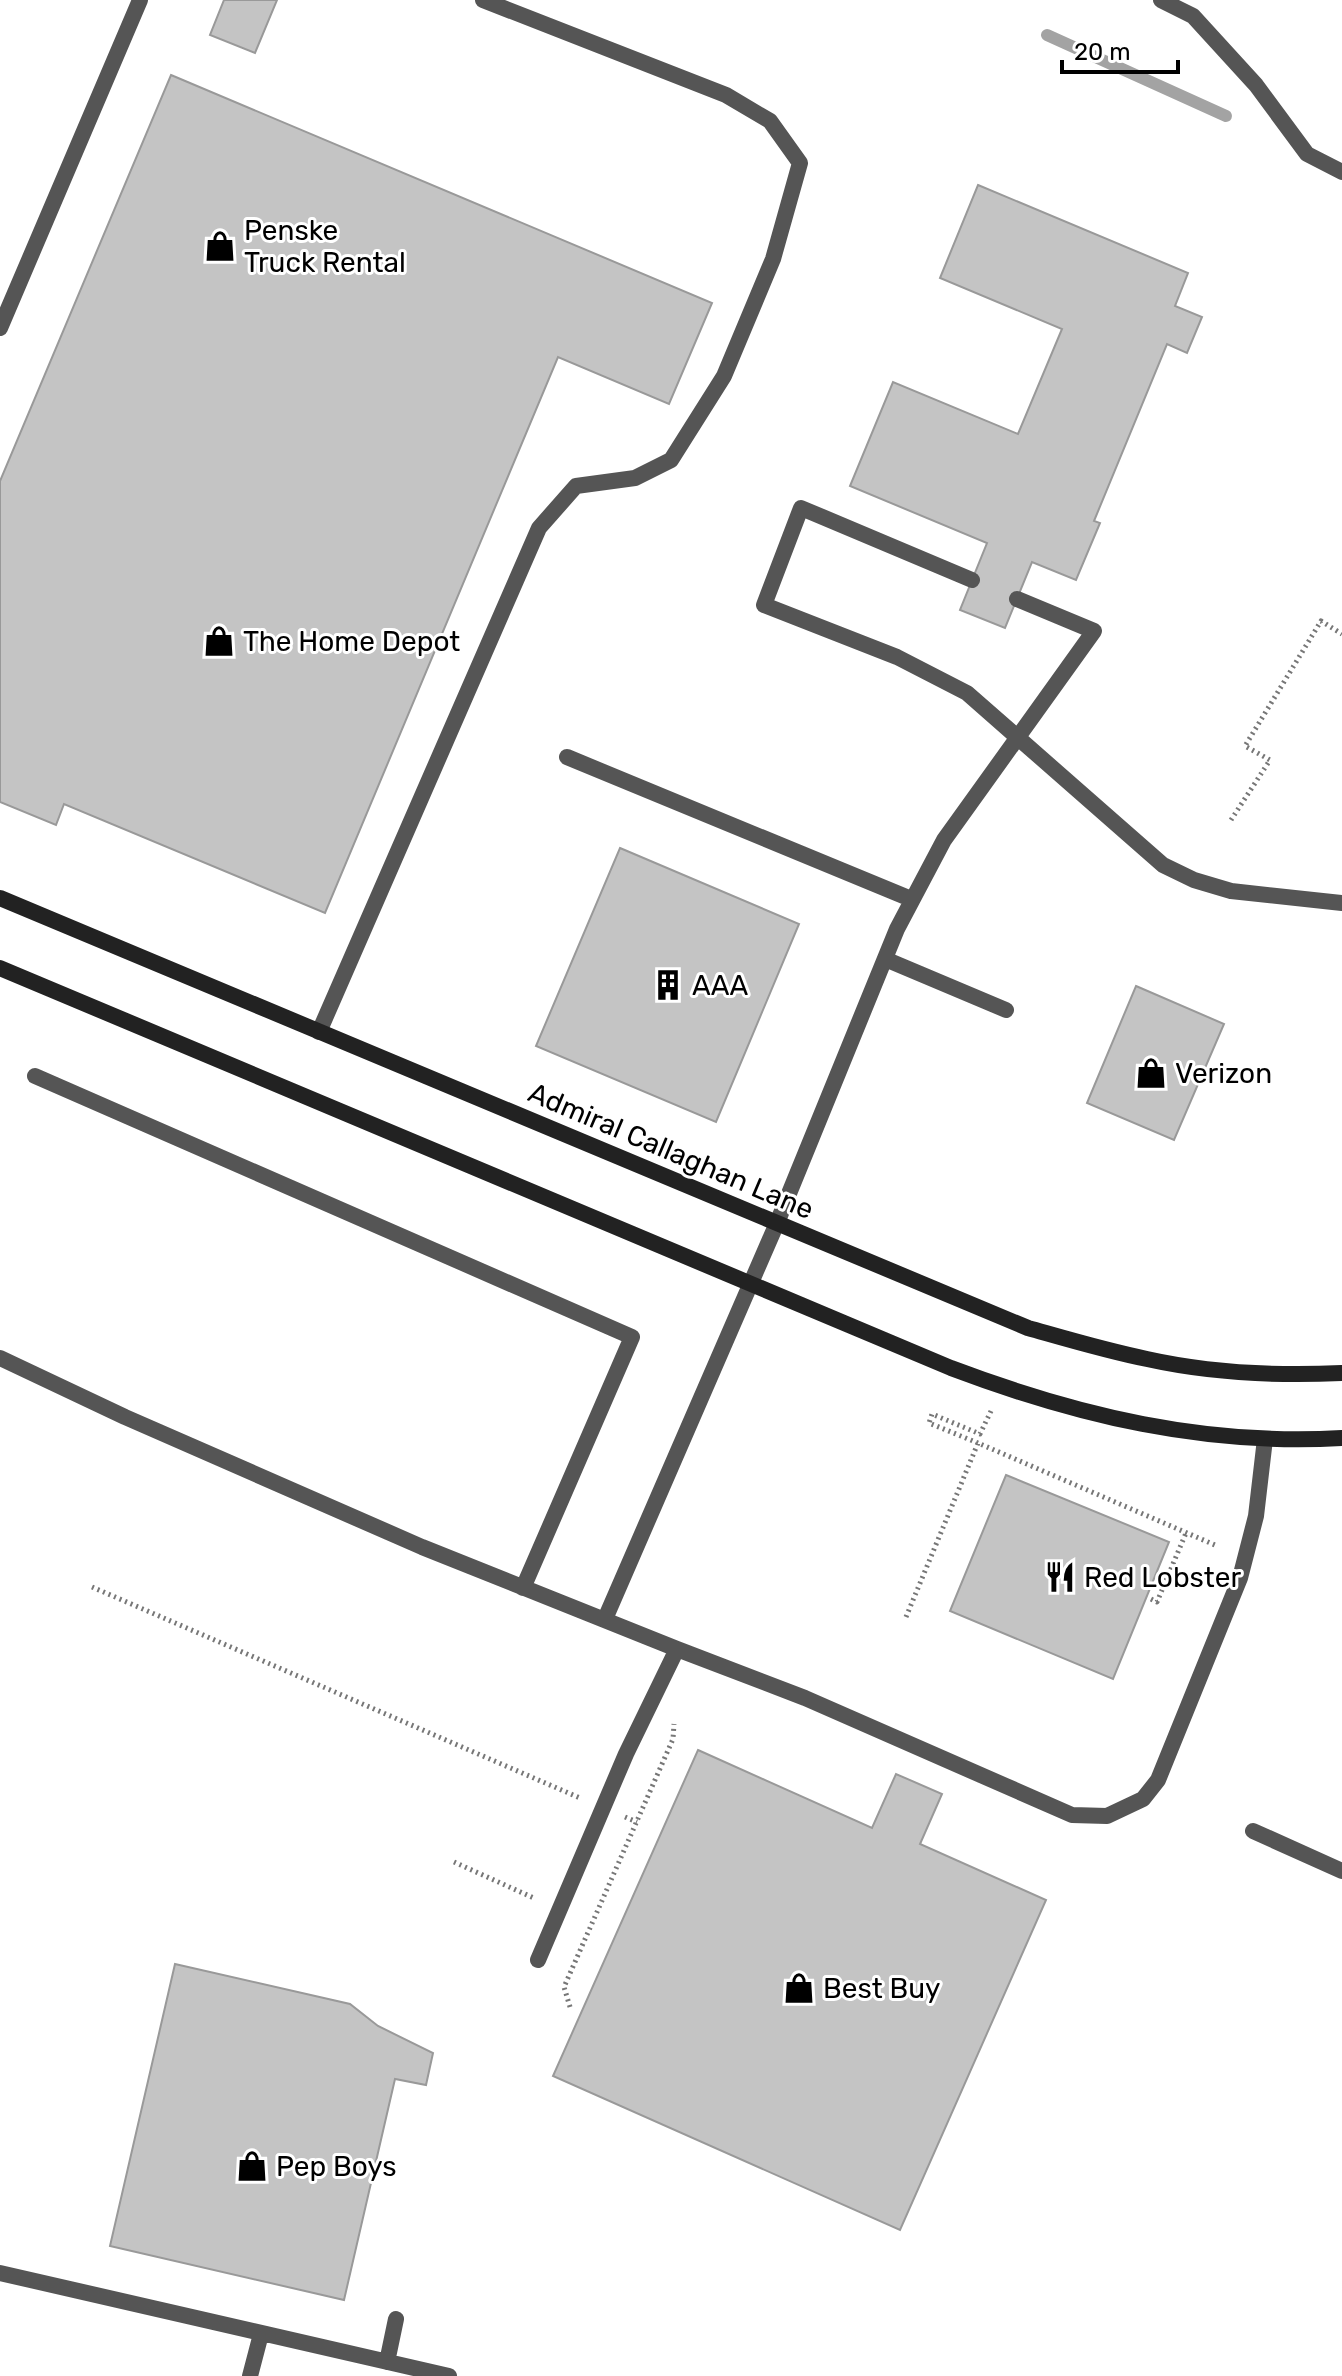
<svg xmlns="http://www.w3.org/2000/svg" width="1342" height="2376" font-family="Rubik,sans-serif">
  <rect width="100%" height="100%" fill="#fff"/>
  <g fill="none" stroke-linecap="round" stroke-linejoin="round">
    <path stroke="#a3a3a3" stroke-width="12" d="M1047 35 1226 116"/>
  </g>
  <path fill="#c4c4c4" stroke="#999" stroke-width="2" d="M224 0H277L255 53 210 35Z
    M171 75 712 303 669 404 558 357 325 913 64 804 56 825 0 802V481Z
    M978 185 1188 273 1175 306 1202 317 1187 353 1167 344 1094 521 1100 523 1076 580 1032 562 1005 628 960 610 987 543 850 486 893 382 1018 434 1062 329 940 278Z
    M620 848 799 924 716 1122 536 1046Z
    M1136 986 1224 1024 1174 1140 1087 1103Z
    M1006 1475 1169 1542 1113 1679 950 1611Z
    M698 1750 872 1828 896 1774 942 1794 920 1844 1046 1900 900 2230 553 2076Z
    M175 1964 350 2004 378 2026 433 2053 426 2085 395 2079 344 2300 110 2246Z"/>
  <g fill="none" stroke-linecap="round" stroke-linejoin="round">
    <path stroke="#777" stroke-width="5" stroke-dasharray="2 4" stroke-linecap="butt" d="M1231 820 1270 760 1245 746 1321 621 1342 634
      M978 1443 929 1423 932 1414 980 1434 991 1411
      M92 1587 580 1798
      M1151 1599 1157 1602 1186 1533
      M906 1617 978 1443 1215 1545
      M625 1817 637 1822
      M454 1862 536 1899
      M570 2007 564 1987 673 1739 674 1724"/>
    <path stroke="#555" stroke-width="16" d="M1161 0 1193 16 1256 85 1307 154 1342 172
      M0 328 140 0
      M972 580 801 508 764 605 897 657 967 693 1163 865 1194 880 1231 891 1342 903
      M567 757 911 899
      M885 959 1006 1010
      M319 1032 539 528 576 486 635 478 671 460 724 376 773 259 800 163 770 121 726 95 483 0
      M35 1076 632 1337 523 1588
      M0 1358 125 1417 422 1547 677 1649 805 1698 1072 1815 1107 1816 1143 1799 1158 1780 1240 1578 1256 1516 1265 1439
      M605 1619 777 1223 897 929 944 840 1094 631 1017 599
      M1253 1831 1342 1871
      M538 1960 626 1754 677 1649
      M0 2273 449 2376
      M387 2362 396 2319
      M250 2376 261 2334"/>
    <path stroke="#222" stroke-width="16" d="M0 898 1028 1328C1067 1339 1107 1351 1147 1359 1210 1373 1277 1376 1342 1373
      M0 968 951 1368C1078 1416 1205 1446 1342 1438"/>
  </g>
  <defs>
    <symbol id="shop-bare" viewBox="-9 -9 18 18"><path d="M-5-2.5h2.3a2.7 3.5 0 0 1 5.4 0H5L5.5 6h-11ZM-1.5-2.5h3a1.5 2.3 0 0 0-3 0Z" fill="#000" stroke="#fff" stroke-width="2.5" paint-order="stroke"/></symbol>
    <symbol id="building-bare" viewBox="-9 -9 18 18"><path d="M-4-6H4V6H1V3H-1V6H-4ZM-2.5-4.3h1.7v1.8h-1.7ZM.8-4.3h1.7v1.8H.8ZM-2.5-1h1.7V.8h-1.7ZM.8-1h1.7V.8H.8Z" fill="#000" stroke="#fff" stroke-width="2.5" paint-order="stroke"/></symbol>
    <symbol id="restaurant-bare" viewBox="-9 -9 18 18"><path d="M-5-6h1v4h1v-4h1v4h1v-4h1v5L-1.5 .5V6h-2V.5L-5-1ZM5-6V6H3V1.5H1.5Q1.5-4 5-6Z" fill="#000" stroke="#fff" stroke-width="2.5" paint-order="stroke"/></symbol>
  </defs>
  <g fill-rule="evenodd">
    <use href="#shop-bare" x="198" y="224" width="44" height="44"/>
    <use href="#shop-bare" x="197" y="619" width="44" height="44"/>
    <use href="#building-bare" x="646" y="963" width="44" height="44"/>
    <use href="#shop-bare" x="1129" y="1051" width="44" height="44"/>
    <use href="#restaurant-bare" x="1038" y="1555" width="44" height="44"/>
    <use href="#shop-bare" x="777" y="1966" width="44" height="44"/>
    <use href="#shop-bare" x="230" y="2144" width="44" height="44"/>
  </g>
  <g text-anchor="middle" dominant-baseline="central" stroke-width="6" stroke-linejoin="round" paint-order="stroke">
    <g font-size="28" fill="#000" stroke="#fff" text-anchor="start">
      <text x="244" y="230">Penske<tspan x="244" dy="32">Truck Rental</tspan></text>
      <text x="243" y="641">The Home Depot</text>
      <text x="692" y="985">AAA</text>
      <text x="1175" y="1073">Verizon</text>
      <text x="1084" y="1577">Red Lobster</text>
      <text x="823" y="1988">Best Buy</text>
      <text x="276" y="2166">Pep Boys</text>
    </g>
    <g font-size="28" fill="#000" stroke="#fff">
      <text transform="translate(671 1151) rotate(23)">Admiral Callaghan Lane</text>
    </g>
  </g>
  <path d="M1062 60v12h116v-12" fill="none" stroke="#000000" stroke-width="4"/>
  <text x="1074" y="60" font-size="24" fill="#000000" stroke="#ffffff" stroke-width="6" paint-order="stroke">20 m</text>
</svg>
